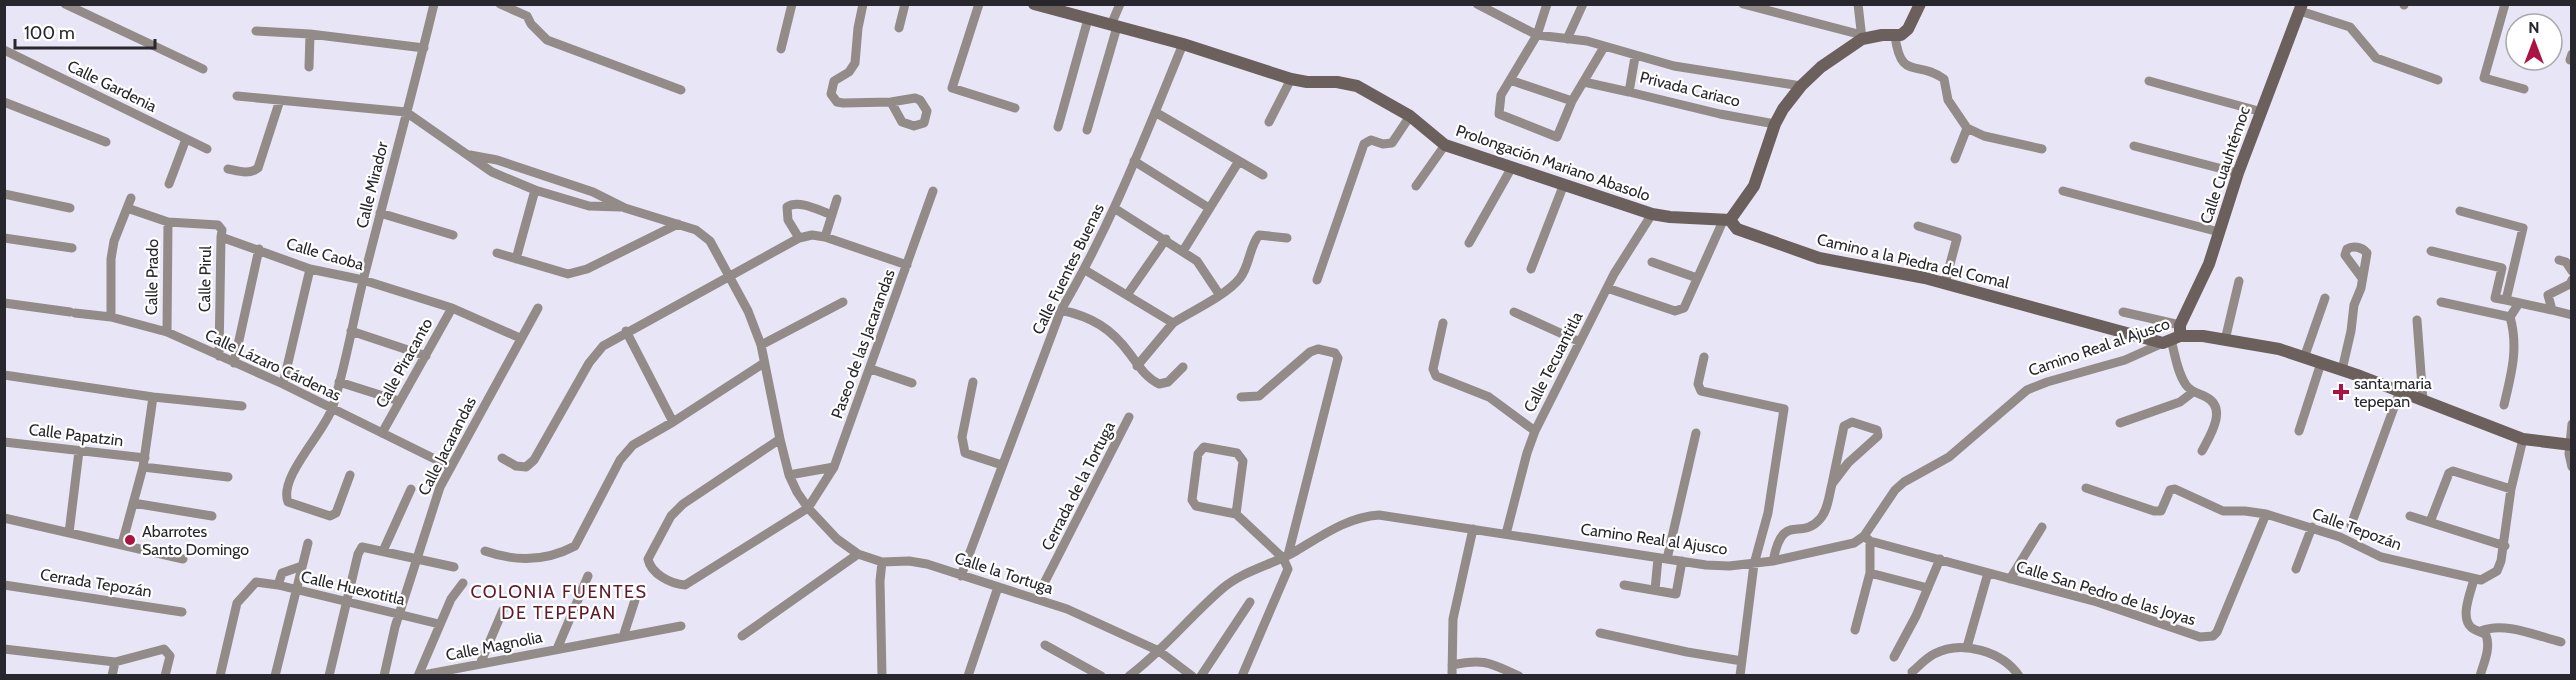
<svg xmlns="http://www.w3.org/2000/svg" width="2576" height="680" font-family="Cabin,sans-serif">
  <rect width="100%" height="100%" fill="#e8e5f6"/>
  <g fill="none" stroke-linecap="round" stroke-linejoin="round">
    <path stroke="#938b88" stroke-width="9" d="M65 4 203 69
      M500 4 527 16 531 24 547 40 681 90
      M863 4 858 28 855 63 849 72 834 81 831 94 837 102 843 103 891 102 915 98 920 100 927 111 924 123 914 126 902 122 891 102
      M979 4 952 88 1015 108
      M1477 4 1537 35 1587 41 1674 66 1801 86
      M1547 4 1537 35 1501 95 1499 114 1557 137 1572 101 1604 47
      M1743 4 1862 35
      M1858 4 1862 39
      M2505 4 2484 78 2524 89
      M2404 5V4
      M2300 11 2350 27 2376 58 2438 80
      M1111 25 1120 4
      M899 28 905 4
      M256 31 310 34 424 48
      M1895 36C1901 82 1917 59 1944 79L1948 100 1967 128 1984 136 2042 149
      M1567 39 1583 4
      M781 49 792 4
      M4 50 207 149
      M1635 57 1629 92 1720 114 1775 124
      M2570 60 2572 54
      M309 67 310 34
      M1510 80 1572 101
      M2149 81 2262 112
      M1584 82 1629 92
      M237 96 406 112 492 172 535 190 589 206 620 207
      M4 102 106 142
      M1155 112 1263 175
      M1269 122 1291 79
      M1058 127 1088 19
      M1087 130 1117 27
      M2134 146 2238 173
      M470 155 497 160 593 192 625 208 696 230 710 241 748 311 761 345 780 439 789 475 797 492 808 508 837 539 858 554 882 562 909 561 927 564 1067 609 1159 651 1192 676
      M1955 159 1967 128
      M1134 161 1209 208
      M228 169C238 171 249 175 258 168L280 100
      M169 184 186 139
      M1416 186 1445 145
      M2063 191 2219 232
      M4 194 70 208
      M127 208 168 222 218 225 222 230 221 237 310 269 363 280 452 308 520 338
      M1114 208 1197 261 1219 294
      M2460 211 2523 228 2506 300 2552 310
      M380 213 453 235
      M1918 226 1957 238 1945 283
      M825 237 837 199
      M4 238 72 248
      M799 238 788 220 787 207C799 199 820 211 832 215
      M1469 243 1512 167
      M1183 251 1239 161
      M2431 251 2502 268 2495 298 2506 300
      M497 253 568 274 587 269 678 224
      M516 259 535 190
      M2559 260 2566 262 2572 271
      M1652 262 1697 278
      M1531 269 1564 184
      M1085 270 1173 323C1192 311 1227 295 1240 278 1250 265 1249 247 1259 235L1287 238
      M1317 280 1364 144 1371 140 1383 144 1392 143 1410 116
      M2572 280 2570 284 2548 295 2552 310 2572 315
      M1607 288 1675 311 1684 308 1723 221
      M1127 295 1166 239
      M2441 302 2510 317
      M4 303 70 312
      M1061 310C1092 317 1111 328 1130 354 1139 366 1145 377 1159 384L1168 382 1183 367
      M1514 312 1580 342
      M2123 312 2180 325
      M75 313 111 317 167 332 283 384 451 467
      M111 317V259L114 241 131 198
      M2417 320 2423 400
      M1443 323 1433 369 1436 376 1489 397 1535 431
      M351 331 426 356
      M626 331 673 422
      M167 332 168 222
      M2171 340C2175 354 2177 372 2186 385 2191 392 2198 393 2206 397 2228 408 2210 436 2202 451
      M2225 340 2239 281
      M761 345 843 302
      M219 356 221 237
      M1704 357 1698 384 1701 391 1784 409 1768 513 1754 564 1740 676
      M2304 358 2325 298
      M234 363 259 249
      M1137 366 1173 323
      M871 369 912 383
      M2342 370 2351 331 2354 305 2361 288 2367 253C2362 247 2353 245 2347 249L2345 255 2362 278
      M4 375 153 397 242 406
      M339 382 399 401
      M973 382 962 437 965 453 1002 465
      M283 384 310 269
      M1241 397 1259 396 1310 352 1318 349 1335 353 1338 358 1288 555
      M2504 405C2511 375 2519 348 2510 317L2519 303
      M1852 422 1877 430 1878 436 1848 463 1832 484 1844 426Z
      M2120 423 2180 402 2193 392
      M2572 424 2569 454 2572 467
      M2299 431 2321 363
      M382 433 452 308
      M780 439 683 504 671 516 648 559C651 574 671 584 685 585L808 508 834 467 933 191
      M4 442 145 458
      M1204 447 1237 453 1243 461 1236 514 1196 506 1192 500 1198 454Z
      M502 458 516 466 526 467 534 460 589 363 603 346 799 238 812 235 825 237 907 265
      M143 467 228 477
      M350 475 336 513 330 516 288 502C278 477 326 431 333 406 346 364 353 320 364 277 387 186 412 96 434 4
      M789 475 834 467
      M2086 488 2154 511H2161L2170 490 2175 489 2223 511H2245L2266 514 2340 537 2381 557 2481 580 2497 571 2501 561 2511 489 2523 439
      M133 503 212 516
      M1236 514 1283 558 1288 569 1242 676
      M2410 516 2505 546
      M4 518 183 559
      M2430 522 2449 473 2453 471 2511 489
      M2351 525 2400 391
      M69 533 79 451
      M1506 534 1527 453 1535 431 1614 274 1652 214
      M1864 536 1870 541 2097 602 2200 637 2213 636 2217 632 2266 514
      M1870 541V573
      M122 544 143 467 153 397
      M383 551 411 489
      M485 551C516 562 545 562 575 546L620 460 633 445 673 422 764 363
      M1667 559 1696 433
      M1773 561C1783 510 1800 542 1820 519 1828 510 1829 495 1832 484
      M882 562 880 581 882 676
      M2296 569 2312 527
      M961 576 1061 310C1111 226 1146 134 1183 44
      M2010 579 2042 527
      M2474 579C2471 592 2459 618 2472 628 2476 631 2482 632 2486 635 2491 648 2484 662 2480 676
      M4 585 182 612
      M278 585 282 573 302 566
      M1624 585 1676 594 1682 561
      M1655 590 1658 558
      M1036 599 1129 417
      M1855 630 1870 573 1928 588
      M2481 631C2504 621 2537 636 2561 642
      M1600 633 1687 652 1742 661
      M742 636 858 554
      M623 637 635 600
      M1045 645 1101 676
      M1967 647 1988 573
      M4 649 115 662 164 649 170 656 165 676
      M557 649 588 576
      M1894 657 1916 616 1940 559
      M480 664 503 610
      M1452 665C1484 658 1490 663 1519 676
      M1912 672C1919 666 1926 658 1934 654 1962 639 2003 652 2019 676
      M112 676 115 662
      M220 676 237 603 256 582 278 585 439 624
      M275 676 308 543
      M329 676 358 554 362 547 454 567
      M384 676 395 627 440 487 538 308
      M418 676 681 626
      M418 676 451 599 463 583
      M968 676 998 587
      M1129 676C1164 650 1190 616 1223 588 1245 570 1272 565 1296 551 1323 535 1348 517 1379 515L1706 565 1729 566 1773 561 1854 543 1864 536 1895 490 1904 482 1949 457 2027 390 2047 382 2125 360 2163 343
      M1201 676 1250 602
      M1452 676 1453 619 1473 529"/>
    <path stroke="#6b605c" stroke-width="12" d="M1034 4 1183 44 1291 79 1307 82H1337L1357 86 1410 116 1445 145 1652 214 1670 217 1730 220
      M1730 220 1737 229 1819 258 1925 278 2163 343 2180 336H2203L2279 349 2360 376 2523 439 2572 445
      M1730 220 1754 186 1775 124 1783 109 1801 86 1821 67 1862 39 1882 35H1901L1908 29 1920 4
      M2180 336V325L2209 264 2238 173 2302 4"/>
  </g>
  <g fill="#a91442" stroke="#fff" stroke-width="2">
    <path d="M2338 383h6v6h6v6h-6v6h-6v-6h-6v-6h6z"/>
    <circle cx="130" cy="540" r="6"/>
  </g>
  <g text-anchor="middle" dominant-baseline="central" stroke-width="4.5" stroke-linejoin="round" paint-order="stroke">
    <g font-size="16" fill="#28272d" stroke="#fff">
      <text transform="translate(112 86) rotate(26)">Calle Gardenia</text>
      <text transform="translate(1690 89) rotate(14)">Privada Cariaco</text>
      <text transform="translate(1553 163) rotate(19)">Prolongación Mariano Abasolo</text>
      <text transform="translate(2225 165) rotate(-71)">Calle Cuauhtémoc</text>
      <text transform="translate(372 185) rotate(-76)">Calle Mirador</text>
      <text transform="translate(325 254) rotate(16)">Calle Caoba</text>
      <text transform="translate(1913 261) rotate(13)">Camino a la Piedra del Comal</text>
      <text transform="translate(1068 269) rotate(-64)">Calle Fuentes Buenas</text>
      <text transform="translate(152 277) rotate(-89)">Calle Prado</text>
      <text transform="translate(205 279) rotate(-89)">Calle Pirul</text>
      <text transform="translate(863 344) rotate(-70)">Paseo de las Jacarandas</text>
      <text transform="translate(2099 347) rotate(-19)">Camino Real al Ajusco</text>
      <text transform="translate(1553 362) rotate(-63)">Calle Tecuantitla</text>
      <text transform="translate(404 363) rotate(-61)">Calle Piracanto</text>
      <text transform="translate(273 365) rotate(25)">Calle Lázaro Cárdenas</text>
      <text transform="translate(76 435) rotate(7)">Calle Papatzin</text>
      <text transform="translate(447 446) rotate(-63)">Calle Jacarandas</text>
      <text transform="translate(1078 486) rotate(-63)">Cerrada de la Tortuga</text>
      <text transform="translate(2357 529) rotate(20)">Calle Tepozán</text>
      <text transform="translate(1654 539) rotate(8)">Camino Real al Ajusco</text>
      <text transform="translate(1004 573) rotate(18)">Calle la Tortuga</text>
      <text transform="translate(96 583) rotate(9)">Cerrada Tepozán</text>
      <text transform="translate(353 588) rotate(13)">Calle Huexotitla</text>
      <text transform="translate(2106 593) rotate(17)">Calle San Pedro de las Joyas</text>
      <text transform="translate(494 646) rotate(-11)">Calle Magnolia</text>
    </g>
    <g font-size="16" fill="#28272d" stroke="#fff" text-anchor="start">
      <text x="2354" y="383">santa maria<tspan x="2354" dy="18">tepepan</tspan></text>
      <text x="142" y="531">Abarrotes<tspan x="142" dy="18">Santo Domingo</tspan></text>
    </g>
    <g font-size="18" letter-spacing="1.5" fill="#601b2a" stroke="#fff">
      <text x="559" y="592">COLONIA FUENTES<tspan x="559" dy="21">DE TEPEPAN</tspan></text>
    </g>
  </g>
  <rect width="2576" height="680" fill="none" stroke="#28272d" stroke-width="12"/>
  <g transform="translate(2534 42)"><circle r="28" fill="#ffffff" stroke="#a9a9ab" stroke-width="1.5"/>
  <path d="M0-4.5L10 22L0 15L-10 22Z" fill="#a91442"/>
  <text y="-9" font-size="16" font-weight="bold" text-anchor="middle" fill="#28272d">N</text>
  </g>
  <path d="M15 39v9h140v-9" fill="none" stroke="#28272d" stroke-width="3"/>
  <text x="24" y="39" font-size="18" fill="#28272d" stroke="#ffffff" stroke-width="4.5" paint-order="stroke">100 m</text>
</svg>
